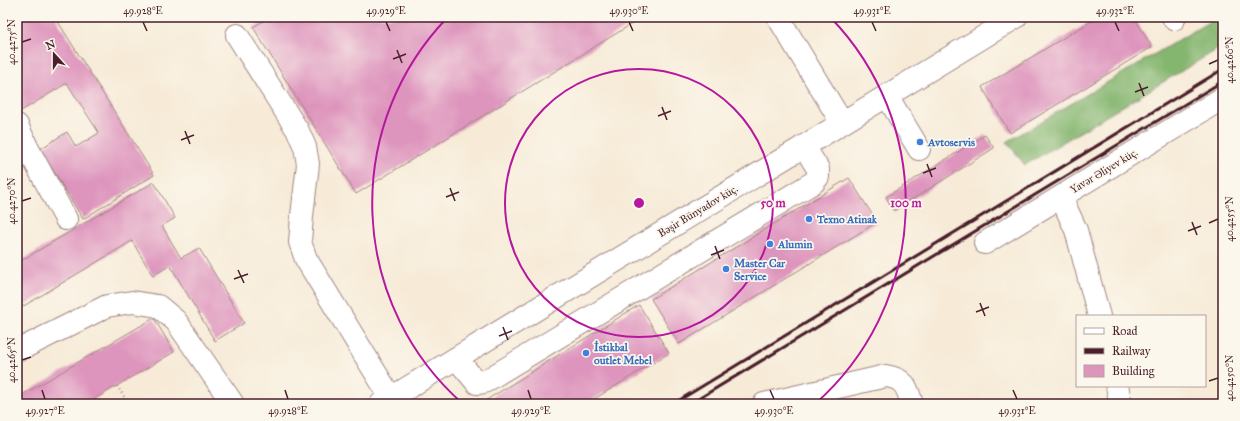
<svg xmlns="http://www.w3.org/2000/svg" width="1240" height="421" font-family="'IM FELL Great Primer',serif">
  <rect width="100%" height="100%" fill="#fbf7ec"/>
  <filter id="ink" filterUnits="userSpaceOnUse"><feTurbulence type="fractalNoise" baseFrequency=".025" numOctaves="2"/><feDisplacementMap in="SourceGraphic" scale="8" xChannelSelector="R" yChannelSelector="G"/><feConvolveMatrix kernelMatrix="1 2 1 2 8 2 1 2 1" color-interpolation-filters="sRGB"/></filter>
  <filter id="wash" filterUnits="userSpaceOnUse"><feTurbulence type="fractalNoise" baseFrequency=".012" numOctaves="4" result="noise"/><feDisplacementMap in="SourceGraphic" scale="16" xChannelSelector="R" yChannelSelector="G"/><feGaussianBlur stdDeviation="0.9" result="paint"/><feColorMatrix in="noise" values="0 0 0 0 0 0 0 0 0 0 0 0 0 0 0 0 0 1.4 0 .05"/><feComposite in="paint" operator="in"/></filter>
  <g filter="url(#wash)">
    <rect width="100%" height="100%" fill="#f7ebd8"/>
    <path fill="#85b670" stroke="#686a4e" d="M1217 17H1223V46L1025 165 1007 142Z"/>
    <g id="blocks">
      <path fill="#de95bd" d="M17 17H55L154 175 83 219 40 149 67 132 76 147 99 133 67 83 21 111 17 106Z
        M270 17H643L356 194 253 27Z
        M1098 17H1134L1152 47 1010 133 982 87Z
        M985 135 994 148 894 211 886 197Z
        M849 178 877 222 679 344 651 299Z
        M154 182 175 218 162 226 181 258 199 248 244 323 215 341 170 265 153 276 132 241 17 310V263Z
        M639 305 669 353 586 404H480Z
        M154 318 174 352 86 404H17V398Z"/>
    </g>
  </g>
  <g filter="url(#ink)">
    <use href="#blocks" fill-opacity="0" stroke="#a08582" stroke-width="1"/>
    <g fill="none" stroke-linecap="round" stroke-linejoin="round">
      <defs>
        <path id="minor" d="M778 17 842 123
          M1173 17 1174 19
          M237 35 298 131 305 147 308 164 302 216 300 242 306 259 391 398
          M887 96 919 149
          M17 125 27 147 18 157
          M27 147 66 219
          M1061 197 1076 230 1099 316
          M985 243 1223 98
          M17 351 107 306 132 302 158 306 176 321 233 404
          M456 358 477 383 484 382 814 182 818 177V169L804 146
          M1117 386 1121 404
          M381 404 1016 17
          M764 404 886 376C905 379 907 387 912 404"/>
      </defs>
      <use href="#minor" stroke="#a08582" stroke-width="24"/>
      <path stroke="#a08582" stroke-width="2.5" stroke-dasharray="1 3" stroke-linecap="butt" d="M117 386 129 404"/>
      <use href="#minor" stroke="#fff" stroke-width="22"/>
      <path stroke="#4a1f2b" stroke-width="3" d="M673 404 1223 69
        M690 404 1223 81"/>
    </g>
  </g>
  <path fill="none" stroke="#4a1f2b" stroke-width="1.5" d="M143 22 147 31M386 22 390 31M629 22 633 31M872 22 876 31M1115 22 1119 31M22 42 31 39M397 50 402 63M393 59 406 54M1209 64 1218 60M1139 83 1144 96M1135 92 1148 87M662 107 667 120M658 116 671 111M185 131 190 144M181 140 194 135M927 164 932 177M923 173 936 168M450 188 455 201M446 197 459 192M22 201 31 198M1192 222 1197 235M1209 223 1218 219M1188 231 1201 226M715 246 720 259M711 255 724 250M238 270 244 283M234 279 248 274M980 303 985 316M976 312 989 307M503 327 508 340M499 336 512 331M22 360 31 357M1209 381 1218 378M42 390 45 399M285 390 288 399M528 390 531 399M770 390 774 399M1013 390 1017 399"/>
  <g fill="none" stroke="#b5179e" stroke-width="2">
    <circle cx="639" cy="203" r="134"/>
    <path d="M462 403A267 267 0 0 1 447 18M831 18A267 267 0 0 1 816 403"/>
  </g>
  <g fill="#3f7fe0" stroke="#fbf7ec" stroke-width="1.5">
    <circle cx="920" cy="142" r="4"/>
    <circle cx="809" cy="219" r="4"/>
    <circle cx="770" cy="244" r="4"/>
    <circle cx="726" cy="269" r="4"/>
    <circle cx="586" cy="353" r="4"/>
  </g>
  <g text-anchor="middle" dominant-baseline="central" stroke-width="3.5" stroke-linejoin="round" paint-order="stroke">
    <g font-size="11" font-weight="bold" fill="#366cbe" stroke="#fbf7ec" text-anchor="start">
      <text x="928" y="142">Avtoservis</text>
      <text x="817" y="219">Texno Atinak</text>
      <text x="778" y="244">Alumin</text>
      <text x="734" y="263">Master Car<tspan x="734" dy="13">Service</tspan></text>
      <text x="594" y="347">İstikbal<tspan x="594" dy="13">outlet Mebel</tspan></text>
    </g>
    <g font-size="11" fill="#4a1f2b" stroke="#fbf7ec">
      <text transform="translate(1104 171) rotate(-31)">Yavər Əliyev küç.</text>
      <text transform="translate(698 211) rotate(-31)">Bəşir Bünyadov küç.</text>
    </g>
  </g>
  <circle cx="639" cy="203" r="6" fill="#b5179e" stroke="#fbf7ec" stroke-width="2"/>
  <g font-size="12" text-anchor="middle" font-weight="bold" fill="#b5179e" stroke="#fbf7ec" stroke-width="3.5" stroke-linejoin="round" paint-order="stroke">
    <text x="773" y="207">50 m</text>
    <text x="906" y="207">100 m</text>
  </g>
  <rect width="1240" height="421" fill="none" stroke="#fbf7ec" stroke-width="44"/>
  <rect x="1076" y="315" width="130" height="72" fill="#fbf7ec" stroke="#b4a19f"/>
  <rect x="1084" y="328" width="20" height="6" fill="#ffffff" stroke="#b4a19f"/>
  <text x="1112" y="335" font-size="12" fill="#4a1f2b">Road</text>
  <rect x="1084" y="348" width="20" height="6" fill="#4a1f2b" stroke="#b4a19f"/>
  <text x="1112" y="355" font-size="12" fill="#4a1f2b">Railway</text>
  <rect x="1084" y="365" width="20" height="12" fill="#de95bd" stroke="#b4a19f"/>
  <text x="1112" y="375" font-size="12" fill="#4a1f2b">Building</text>
  <g transform="translate(54 54) rotate(339)" stroke="#fbf7ec" stroke-width="3" paint-order="stroke">
  <path d="M0-3L7 15L0 10L-7 15Z" fill="#4a1f2b"/>
  <text y="-6" font-size="11" font-weight="bold" text-anchor="middle" fill="#4a1f2b">N</text>
  </g>
  <rect x="22" y="22" width="1196" height="377" fill="none" stroke="#4a1f2b" stroke-width="1.5"/>
  <g font-size="10" text-anchor="middle" fill="#4a1f2b">
    <text x="143" y="14">49.928°E</text>
    <text x="386" y="14">49.929°E</text>
    <text x="629" y="14">49.930°E</text>
    <text x="872" y="14">49.931°E</text>
    <text x="1115" y="14">49.932°E</text>
    <text transform="translate(11 42) rotate(-90)" y="4">40.4275°N</text>
    <text transform="translate(1229 60) rotate(-90)" y="4">40.4260°N</text>
    <text transform="translate(11 201) rotate(-90)" y="4">40.4270°N</text>
    <text transform="translate(1229 219) rotate(-90)" y="4">40.4255°N</text>
    <text transform="translate(11 360) rotate(-90)" y="4">40.4265°N</text>
    <text transform="translate(1229 378) rotate(-90)" y="4">40.4250°N</text>
    <text x="45" y="414">49.927°E</text>
    <text x="288" y="414">49.928°E</text>
    <text x="531" y="414">49.929°E</text>
    <text x="774" y="414">49.930°E</text>
    <text x="1017" y="414">49.931°E</text>
  </g>
</svg>
